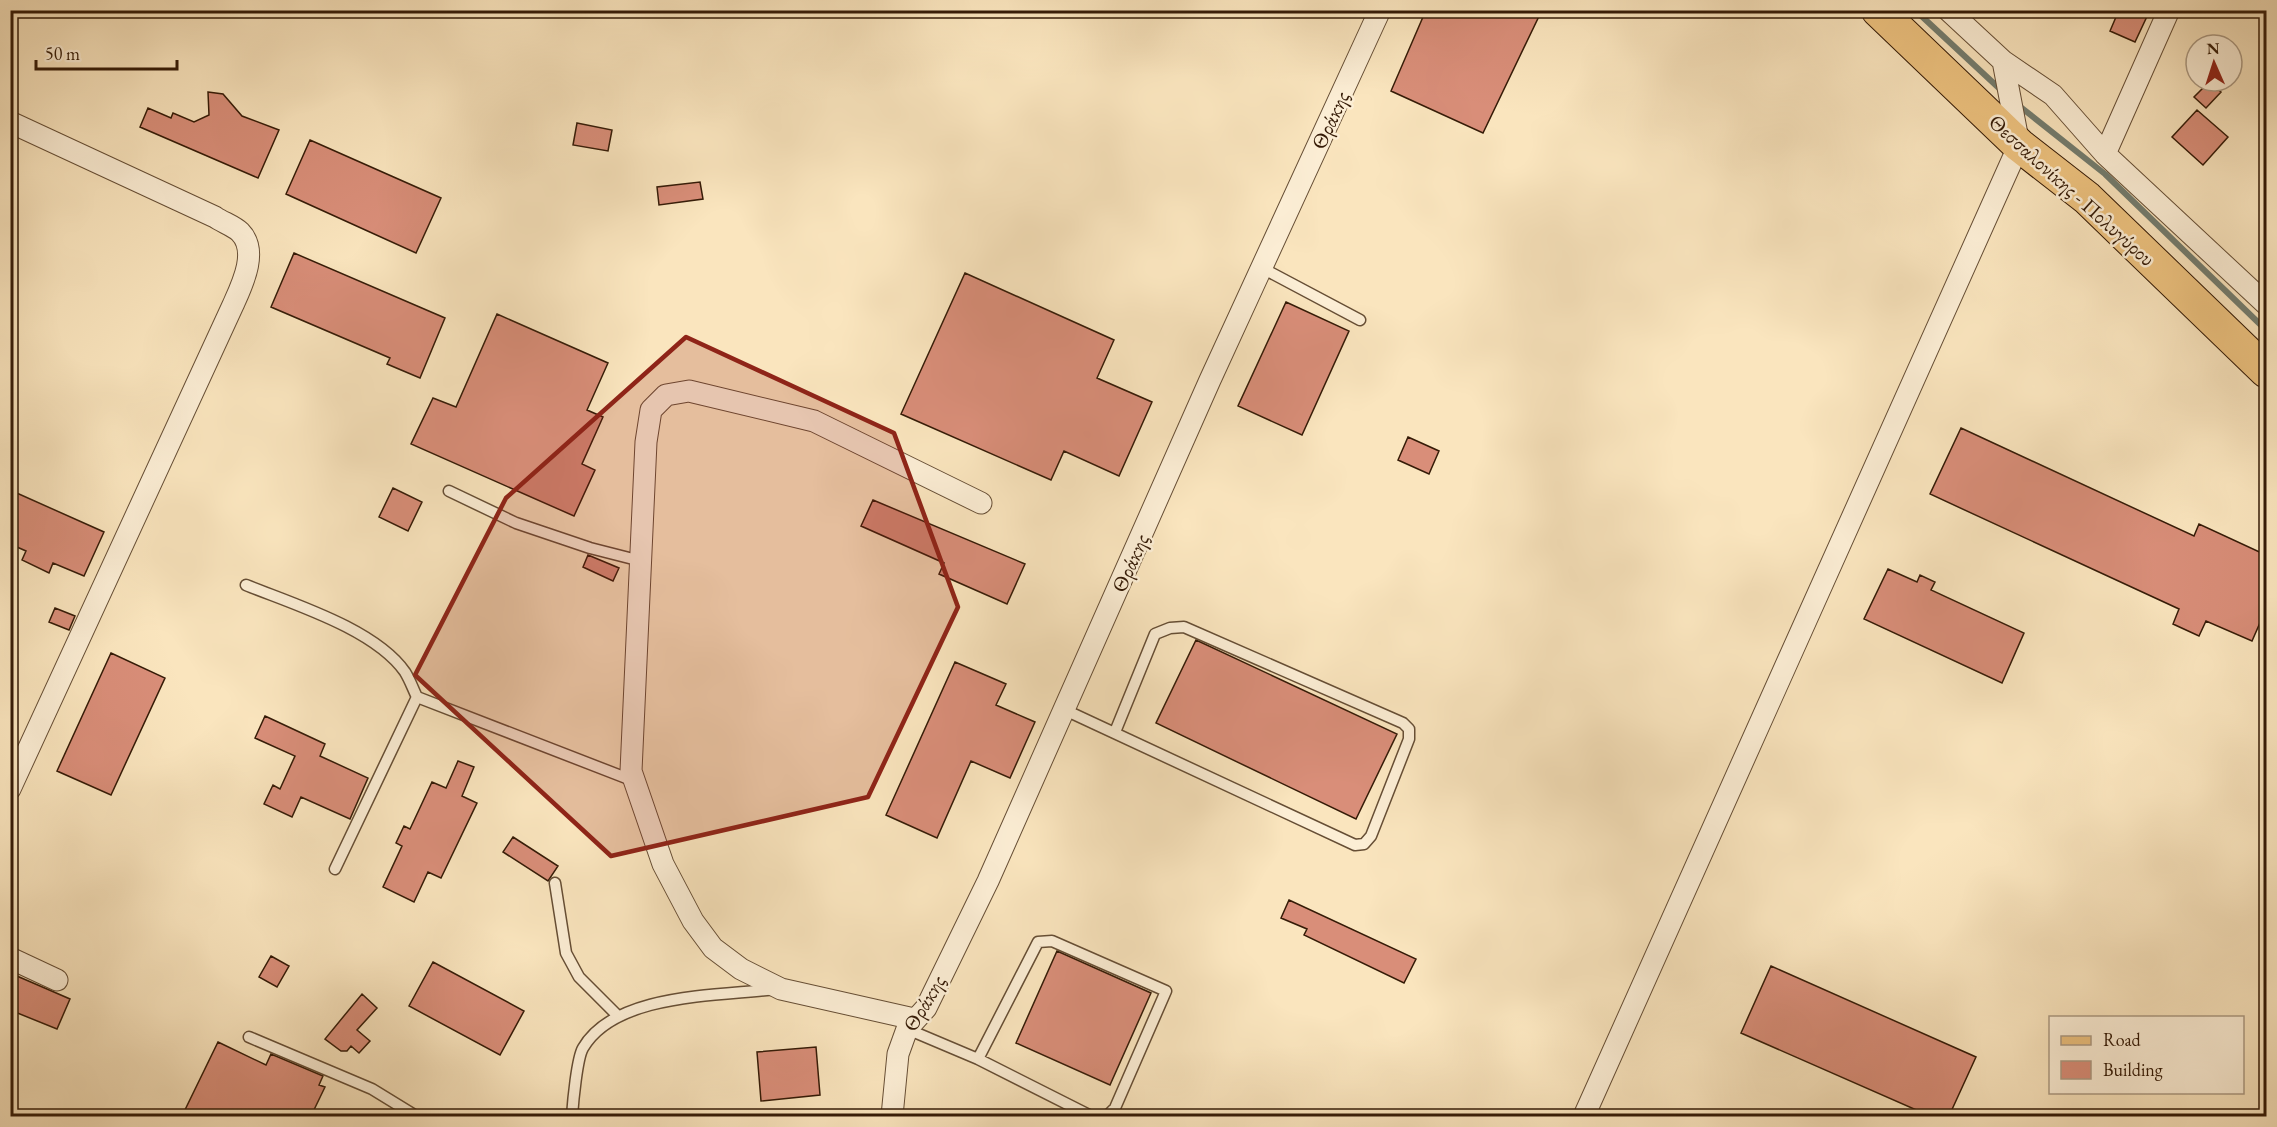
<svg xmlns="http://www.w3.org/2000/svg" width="2277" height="1127" font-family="'EB Garamond',serif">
  <rect width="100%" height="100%" fill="#fae5be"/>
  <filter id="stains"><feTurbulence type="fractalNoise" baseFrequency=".00333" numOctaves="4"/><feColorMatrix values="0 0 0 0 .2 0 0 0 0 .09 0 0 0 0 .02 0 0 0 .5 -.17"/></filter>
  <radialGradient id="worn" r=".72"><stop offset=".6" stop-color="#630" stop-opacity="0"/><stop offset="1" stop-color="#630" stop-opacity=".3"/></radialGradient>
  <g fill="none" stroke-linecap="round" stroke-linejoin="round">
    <path stroke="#747d6f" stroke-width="6" d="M1915 10 2001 90
      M2018 105 2105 174 2266 330"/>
  </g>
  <path fill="#d98e79" stroke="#351b07" stroke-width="1.5" d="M1426 10H1542L1483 133 1391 91Z
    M2119 10H2150L2135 42 2110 31Z
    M2209 82 2221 92 2206 108 2194 97Z
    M208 92 223 94 242 116 279 130 258 178 140 127 148 108 171 118 173 113 194 122 209 115Z
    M2197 110 2228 137 2203 165 2172 137Z
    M577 123 612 130 608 151 573 145Z
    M310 140 441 198 416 253 286 194Z
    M700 182 703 199 659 205 657 187Z
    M294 253 445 318 420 378 387 364 390 358 271 307Z
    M965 273 1114 340 1097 378 1152 402 1119 476 1064 451 1051 480 901 414Z
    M1286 302 1349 331 1302 435 1238 406Z
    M497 314 608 363 587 410 603 417 582 464 595 470 574 516 411 444 433 398 456 407Z
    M1961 428 2194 536 2199 524 2266 555V609L2252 641 2206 621 2199 636 2173 624 2179 609 1930 494Z
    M1408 437 1439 451 1429 474 1398 460Z
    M393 488 422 502 408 531 379 517Z
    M10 490 104 532 84 576 53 563 49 573 22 560 26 551 10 544Z
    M873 500 1025 564 1007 604 939 574 944 563 861 526Z
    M588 555 619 568 613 581 583 567Z
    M1888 569 1917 582 1920 575 1935 582 1931 590 2024 633 2002 683 1864 619Z
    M55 608 75 616 69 630 49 622Z
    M1196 640 1397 734 1356 819 1156 723Z
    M111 653 165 678 111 795 57 771Z
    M955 662 1006 684 996 705 1035 722 1010 778 971 761 937 838 886 815Z
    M265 716 325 744 320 756 368 778 350 819 301 797 292 817 264 804 273 785 280 789 295 756 255 738Z
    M458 761 474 767 462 796 477 803 441 878 428 872 414 902 383 887 402 846 396 843 404 826 410 829 432 782 446 788Z
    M513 837 558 866 548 881 503 852Z
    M1289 900 1416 959 1404 983 1304 935 1307 929 1281 918Z
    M1057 951 1151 993 1110 1085 1016 1043Z
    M271 956 289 966 277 987 259 977Z
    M433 962 524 1011 500 1055 409 1006Z
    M1771 966 1976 1057 1949 1116H1930L1741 1033Z
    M10 973 70 999 57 1029 10 1010Z
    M362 994 377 1008 357 1030 370 1041 359 1053 351 1046 347 1051H341L325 1039Z
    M218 1042 266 1065 271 1054 323 1076 319 1085 325 1087 311 1116H182Z
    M816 1047 820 1095 761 1101 757 1052Z"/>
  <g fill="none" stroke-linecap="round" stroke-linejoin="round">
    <defs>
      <path id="service" d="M1262 268 1360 320
        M449 491 516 523 590 548 641 561
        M246 585C293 604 375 629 405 672 410 680 413 689 417 697L634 781
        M1065 710 1355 845 1364 844 1371 836 1409 739V729L1403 723 1184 627 1170 628 1155 634 1115 732
        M335 869 417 697
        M555 883 566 953 579 977 617 1015
        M907 1029 978 1059 1091 1116
        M249 1037 372 1089 416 1116
        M978 1059 1038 942 1052 941 1166 991 1115 1108 1107 1116
        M572 1116C573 1102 577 1058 583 1048 615 993 718 996 775 989"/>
      <path id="minor" d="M1948 10 2003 61 2053 95 2105 154 2266 304
        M10 122 215 217C222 222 234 226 240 232 259 251 242 285 233 305L10 789
        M2105 154 2169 10
        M10 958 57 980
        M914 1019 781 989 741 969 713 948 693 921 663 864 631 771 646 442 651 410 666 395 689 391 814 421 981 503
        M892 1116 898 1054 907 1029 926 1008 988 881 1210 380 1380 10
        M1584 1116 2019 145 2003 61"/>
      <path id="primary" d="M1878 10 2019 145 2087 198 2266 371"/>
    </defs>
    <use href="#service" stroke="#664e35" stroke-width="13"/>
    <use href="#minor" stroke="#664e35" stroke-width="23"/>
    <use href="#primary" stroke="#351b07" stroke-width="35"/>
    <use href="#service" stroke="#fceed5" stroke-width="10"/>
    <use href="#minor" stroke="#fceed5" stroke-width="21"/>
    <use href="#primary" stroke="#edc27f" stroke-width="33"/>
  </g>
  <path fill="#8f2418" fill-opacity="0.2" stroke="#8f2418" stroke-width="4.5" stroke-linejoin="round" d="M686 337 894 433 958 607 868 797 611 856 415 675 506 498Z"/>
  <g text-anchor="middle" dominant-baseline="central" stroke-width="5" stroke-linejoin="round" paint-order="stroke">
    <g font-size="21" fill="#351b07" stroke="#fceed5">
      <text transform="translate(1330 120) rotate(-65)">Θράκης</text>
      <text transform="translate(2072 190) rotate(42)">Θεσσαλονίκης - Πολυγύρου</text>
      <text transform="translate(1130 563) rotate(-66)">Θράκης</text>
      <text transform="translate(924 1003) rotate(-59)">Θράκης</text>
    </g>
  </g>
  <rect width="2277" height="1127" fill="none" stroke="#fae5be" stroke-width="36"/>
  <rect x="12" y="12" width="2253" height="1103" fill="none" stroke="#351b07" stroke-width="3"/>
  <rect x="18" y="18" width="2241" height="1091" fill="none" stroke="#351b07" stroke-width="1.5"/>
  <rect x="2049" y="1016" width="195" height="78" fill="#fceed5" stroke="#ac9a83" stroke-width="1.5"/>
  <rect x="2061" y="1036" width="30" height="9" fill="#edc27f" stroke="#ac9a83" stroke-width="1.5"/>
  <text x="2103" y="1046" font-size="18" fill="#351b07">Road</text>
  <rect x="2061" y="1061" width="30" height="18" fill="#d98e79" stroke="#ac9a83" stroke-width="1.5"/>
  <text x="2103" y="1076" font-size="18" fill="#351b07">Building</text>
  <g transform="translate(2214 63) rotate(357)"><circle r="28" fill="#fceed5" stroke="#ac9a83" stroke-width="1.5"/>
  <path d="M0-4.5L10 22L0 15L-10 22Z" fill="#8f2418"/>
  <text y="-9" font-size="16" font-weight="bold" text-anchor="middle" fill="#351b07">N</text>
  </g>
  <path d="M36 60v9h141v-9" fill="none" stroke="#351b07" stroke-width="3"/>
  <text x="45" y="60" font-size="18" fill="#351b07" stroke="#fceed5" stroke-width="4.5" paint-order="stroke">50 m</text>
  <rect width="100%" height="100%" filter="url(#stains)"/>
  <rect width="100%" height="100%" fill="url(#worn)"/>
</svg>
